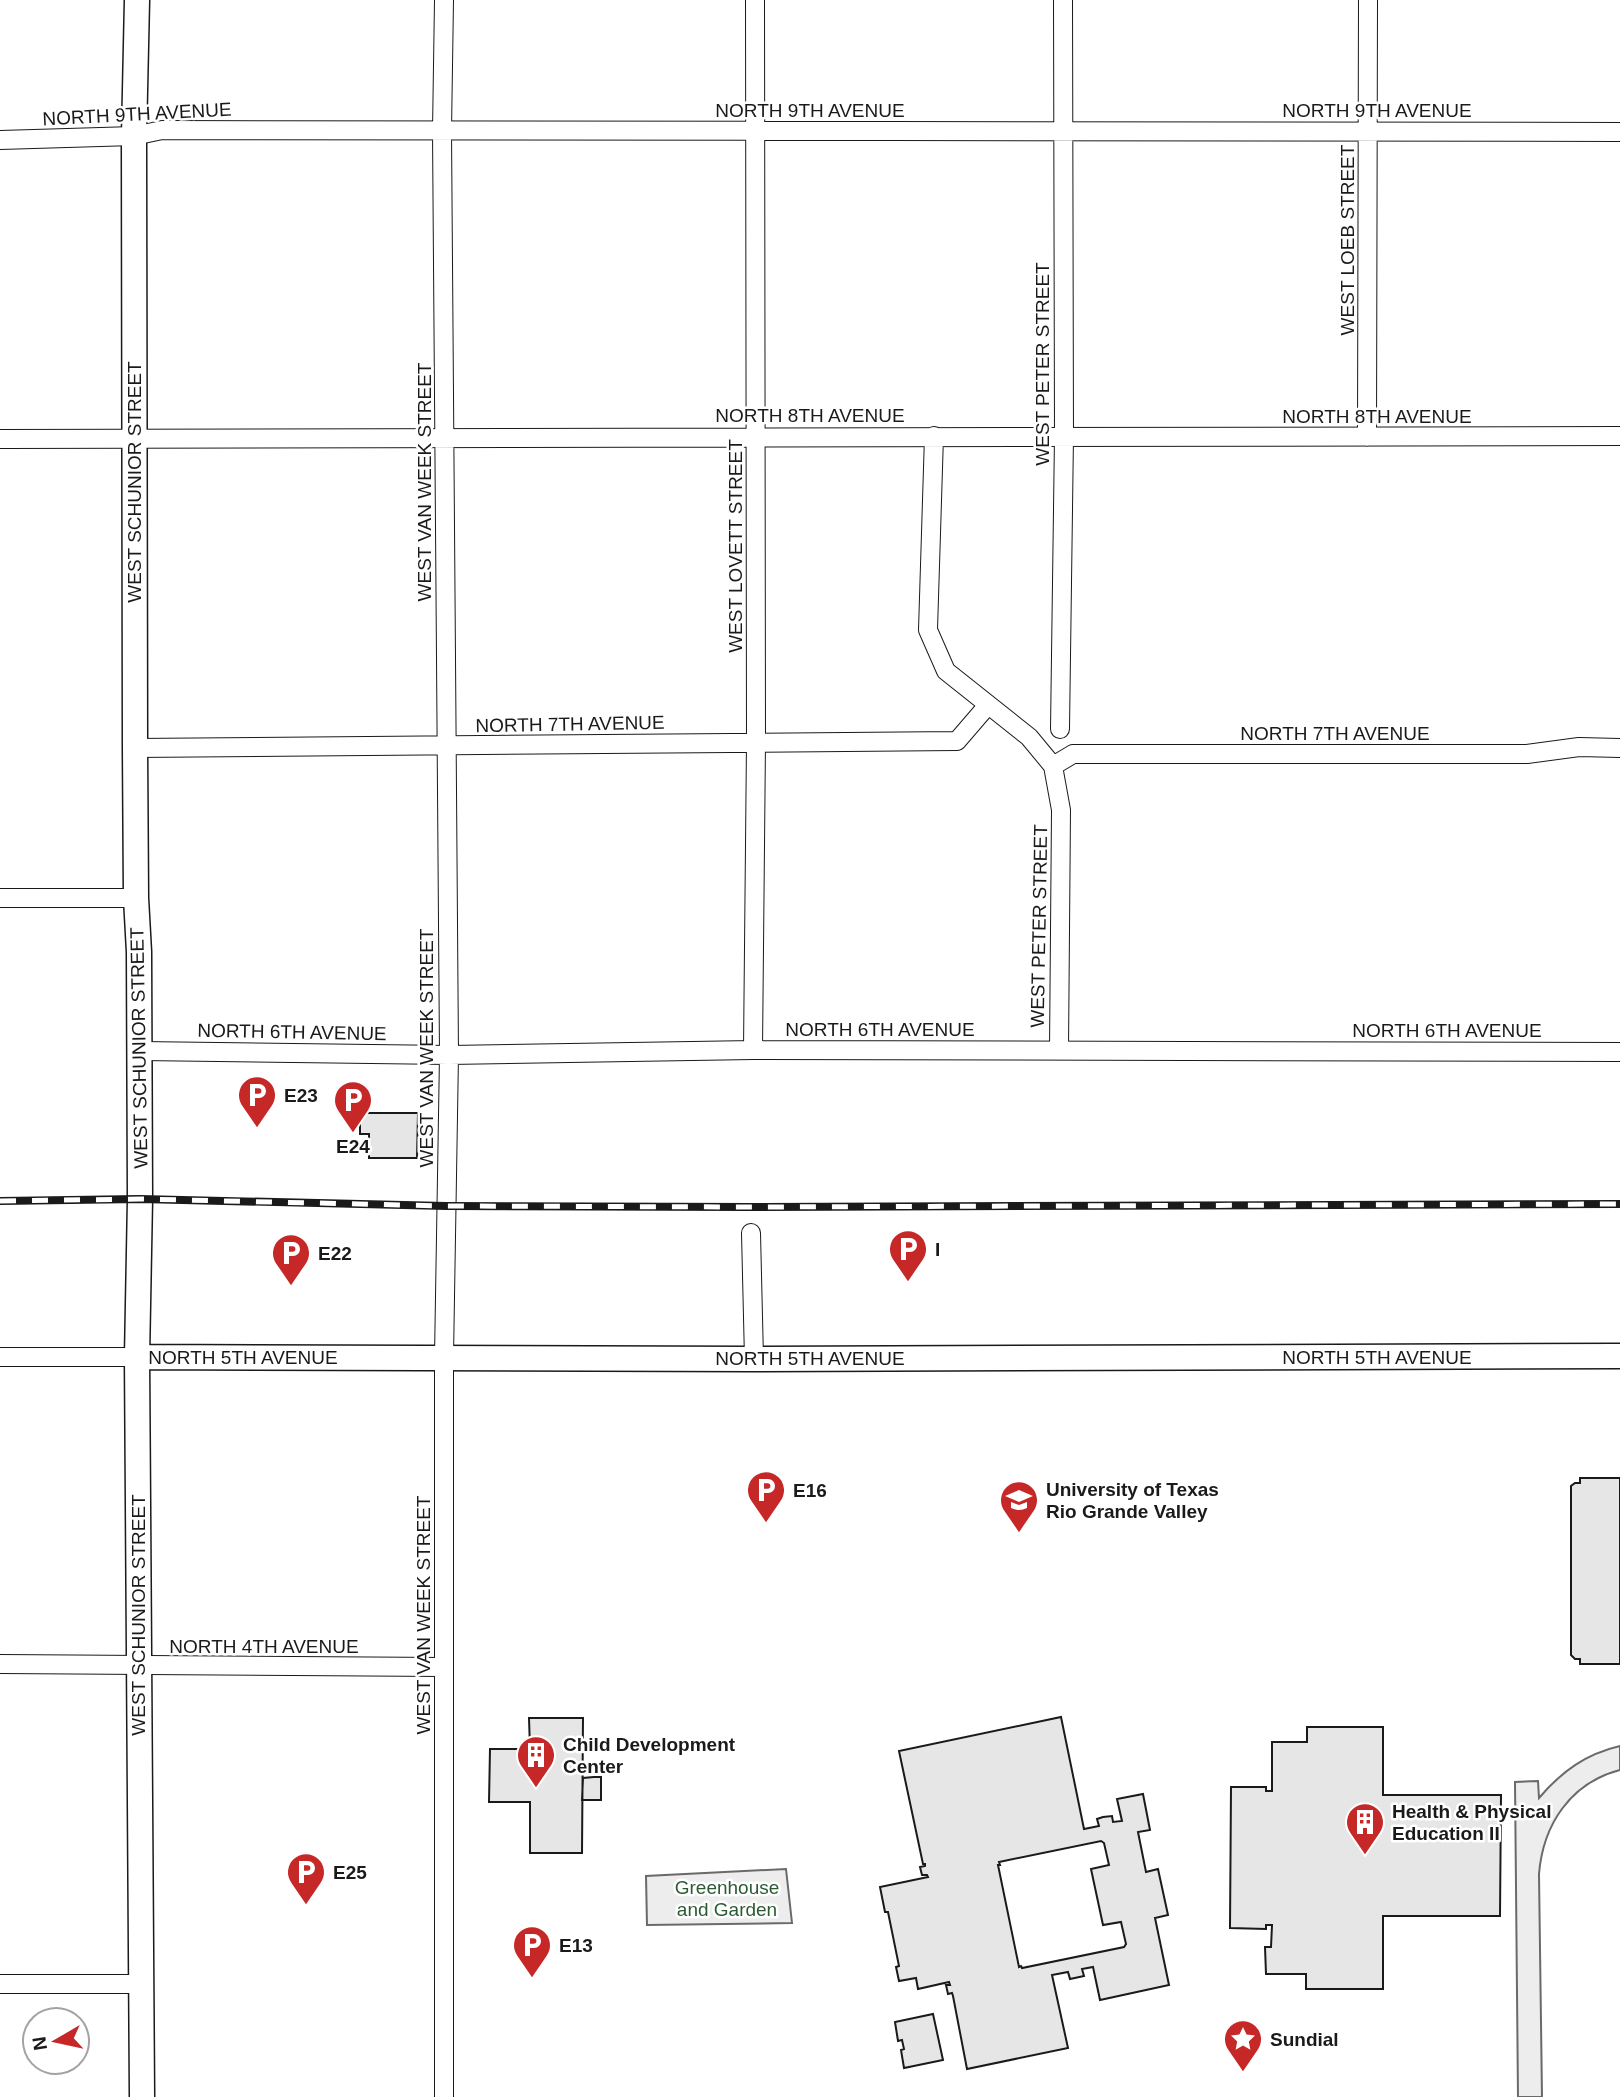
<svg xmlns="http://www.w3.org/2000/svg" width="1620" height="2097" font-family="Helvetica,sans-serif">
  <rect width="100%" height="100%" fill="#fff"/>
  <path fill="#ededed" stroke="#6a6a6a" stroke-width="2" d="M1620 1746V1770C1570 1783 1543 1825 1539 1874L1542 2097H1518L1515 1782 1538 1781 1539 1798C1562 1771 1586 1754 1620 1746Z
    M786 1869 792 1923 647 1925 646 1876Z"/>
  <path fill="#e6e6e6" stroke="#1a1a1a" stroke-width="2" fill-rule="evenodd" d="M360 1113H418L417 1158H369V1134H360Z
    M1580 1478H1620V1664H1580V1659H1575L1571 1655V1486L1575 1483H1580Z
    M1061 1717 1084 1829 1099 1826 1097 1819 1103 1817 1112 1816 1113 1822 1122 1821 1117 1799 1143 1794 1150 1830 1138 1832 1146 1872 1158 1869 1168 1915 1155 1918 1169 1985 1100 2000 1093 1967 1082 1969 1084 1976 1070 1979 1068 1972 1052 1975 1068 2048 967 2069 953 1996 952 1993 948 1994 946 1985H950L949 1982 918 1989 916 1978 899 1981 896 1967 899 1966 888 1912H885L880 1887 928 1877 927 1875H922L920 1867 925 1866V1864H923L899 1751ZM1101 1841 1104 1843 1109 1865 1091 1869 1103 1925 1121 1922 1126 1944 1124 1947 1022 1968 1021 1966 1019 1967 998 1865H1000L999 1862Z
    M529 1718H583L582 1853H530V1802H489L490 1749H530Z
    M1307 1727H1383V1795H1501L1500 1916H1383V1989H1306V1974H1266L1265 1947H1271L1272 1925H1266V1929L1230 1928 1231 1787H1266V1791H1272V1742H1307Z
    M594 1777H601V1800H582L583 1778Z
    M933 2014 943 2060 904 2068 901 2050 904 2049 902 2040 898 2041 895 2022Z"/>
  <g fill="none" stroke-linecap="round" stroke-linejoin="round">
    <defs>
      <path id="street" d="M0 140 134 136 162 130 1620 132
        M934 436 928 630 946 671 1029 737 1053 766 1061 810 1059 1050
        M1367 437 1368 0
        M0 439 1620 436
        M1060 729 1064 436 1063 0
        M135 748 957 741 988 705
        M1053 766 1073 754H1527L1579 747 1620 748
        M0 898H136
        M753 1050 756 742 755 0
        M140 1051 449 1055 753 1050 1620 1052
        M751 1233 754 1359
        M0 1357H137
        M0 1664 444 1667
        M0 1984H142
        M444 2097V1357L449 1055 442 131 444 0"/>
      <path id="secondary" d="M137 0 134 136 135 748 136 898 139 952 140 1199 137 1357 142 2097
        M137 1357 754 1359 1620 1356"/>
    </defs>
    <use href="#street" stroke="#1a1a1a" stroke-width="20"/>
    <use href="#secondary" stroke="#1a1a1a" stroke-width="27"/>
    <use href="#street" stroke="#fff" stroke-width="18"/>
    <use href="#secondary" stroke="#fff" stroke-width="24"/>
    <defs>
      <path id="rail" d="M0 1201 140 1199 446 1206 750 1207 1620 1204"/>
    </defs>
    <use href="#rail" stroke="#1a1a1a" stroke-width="8"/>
    <use href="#rail" stroke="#fff" stroke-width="5" stroke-dasharray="16" stroke-linecap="butt"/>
  </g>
  <defs>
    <symbol id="parking-pin" viewBox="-11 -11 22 30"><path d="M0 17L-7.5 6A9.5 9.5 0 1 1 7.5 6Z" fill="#c62828" stroke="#fff"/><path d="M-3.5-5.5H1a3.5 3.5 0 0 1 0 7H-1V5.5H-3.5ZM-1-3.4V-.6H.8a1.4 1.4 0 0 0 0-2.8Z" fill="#fff"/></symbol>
    <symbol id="university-pin" viewBox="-11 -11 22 30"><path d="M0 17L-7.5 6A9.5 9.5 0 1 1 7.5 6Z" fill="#c62828" stroke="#fff"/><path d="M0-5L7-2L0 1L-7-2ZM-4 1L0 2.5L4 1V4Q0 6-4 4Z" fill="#fff"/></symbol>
    <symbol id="building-pin" viewBox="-11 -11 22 30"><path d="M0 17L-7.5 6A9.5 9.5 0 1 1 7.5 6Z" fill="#c62828" stroke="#fff"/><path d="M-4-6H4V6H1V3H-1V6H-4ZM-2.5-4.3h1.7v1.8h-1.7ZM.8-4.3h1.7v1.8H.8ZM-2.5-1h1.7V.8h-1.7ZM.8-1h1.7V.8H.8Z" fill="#fff"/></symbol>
    <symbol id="sight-pin" viewBox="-11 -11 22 30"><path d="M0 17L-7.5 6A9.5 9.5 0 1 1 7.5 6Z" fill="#c62828" stroke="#fff"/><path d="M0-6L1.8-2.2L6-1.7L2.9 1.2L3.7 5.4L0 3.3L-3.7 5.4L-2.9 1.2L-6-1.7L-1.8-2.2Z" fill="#fff"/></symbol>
  </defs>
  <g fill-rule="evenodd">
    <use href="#parking-pin" x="235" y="1073" width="44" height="60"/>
    <use href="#parking-pin" x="331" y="1078" width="44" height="60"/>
    <use href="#parking-pin" x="886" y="1227" width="44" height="60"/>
    <use href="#parking-pin" x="269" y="1231" width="44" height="60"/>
    <use href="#parking-pin" x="744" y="1468" width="44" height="60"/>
    <use href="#university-pin" x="997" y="1478" width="44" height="60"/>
    <use href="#building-pin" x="514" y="1733" width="44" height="60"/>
    <use href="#building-pin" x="1343" y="1800" width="44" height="60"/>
    <use href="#parking-pin" x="284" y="1850" width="44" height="60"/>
    <use href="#parking-pin" x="510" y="1923" width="44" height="60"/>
    <use href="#sight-pin" x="1221" y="2017" width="44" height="60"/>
  </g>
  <g text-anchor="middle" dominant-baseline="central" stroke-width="5" stroke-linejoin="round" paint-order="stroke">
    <g font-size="19" fill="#1a1a1a" stroke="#fff">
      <text x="810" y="110">NORTH 9TH AVENUE</text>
      <text x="1377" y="110">NORTH 9TH AVENUE</text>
      <text transform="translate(137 114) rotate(-3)">NORTH 9TH AVENUE</text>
      <text transform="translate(1347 240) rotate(-90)">WEST LOEB STREET</text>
      <text transform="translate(1042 364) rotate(-90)">WEST PETER STREET</text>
      <text x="810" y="415">NORTH 8TH AVENUE</text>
      <text x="1377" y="416">NORTH 8TH AVENUE</text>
      <text transform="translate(134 482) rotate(-90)">WEST SCHUNIOR STREET</text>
      <text transform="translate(424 482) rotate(-90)">WEST VAN WEEK STREET</text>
      <text transform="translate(735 546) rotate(-90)">WEST LOVETT STREET</text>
      <text transform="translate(570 724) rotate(-1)">NORTH 7TH AVENUE</text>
      <text x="1335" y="733">NORTH 7TH AVENUE</text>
      <text transform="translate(1039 926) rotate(-89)">WEST PETER STREET</text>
      <text x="880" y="1029">NORTH 6TH AVENUE</text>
      <text x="1447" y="1030">NORTH 6TH AVENUE</text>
      <text transform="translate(292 1032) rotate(1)">NORTH 6TH AVENUE</text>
      <text transform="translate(139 1048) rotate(-91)">WEST SCHUNIOR STREET</text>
      <text transform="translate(426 1048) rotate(-90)">WEST VAN WEEK STREET</text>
      <text x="243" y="1357">NORTH 5TH AVENUE</text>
      <text x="1377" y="1357">NORTH 5TH AVENUE</text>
      <text x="810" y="1358">NORTH 5TH AVENUE</text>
      <text transform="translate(138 1615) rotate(-90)">WEST SCHUNIOR STREET</text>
      <text transform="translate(423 1615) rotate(-90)">WEST VAN WEEK STREET</text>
      <text x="264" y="1646">NORTH 4TH AVENUE</text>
    </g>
    <g font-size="19" font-weight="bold" fill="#1a1a1a" stroke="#fff" text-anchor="start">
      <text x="284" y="1095">E23</text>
      <text x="353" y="1146" text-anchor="middle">E24</text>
      <text x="935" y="1249">I</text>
      <text x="318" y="1253">E22</text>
      <text x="1046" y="1489">University of Texas<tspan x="1046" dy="22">Rio Grande Valley</tspan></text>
      <text x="793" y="1490">E16</text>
      <text x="563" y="1744">Child Development<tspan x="563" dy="22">Center</tspan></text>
      <text x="1392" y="1811">Health &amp; Physical<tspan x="1392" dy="22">Education II</tspan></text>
      <text x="333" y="1872">E25</text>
      <text x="559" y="1945">E13</text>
      <text x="1270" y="2039">Sundial</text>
    </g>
    <g font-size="19" fill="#2b5a34" stroke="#fff">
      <text x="727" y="1887">Greenhouse<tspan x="727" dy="22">and Garden</tspan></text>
    </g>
  </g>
  <g transform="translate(56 2041) rotate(261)"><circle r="33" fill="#ffffff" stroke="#a3a3a3" stroke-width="2"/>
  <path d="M0-5L12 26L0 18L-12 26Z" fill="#c62828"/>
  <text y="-10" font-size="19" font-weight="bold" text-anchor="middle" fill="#1a1a1a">N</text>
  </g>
</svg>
